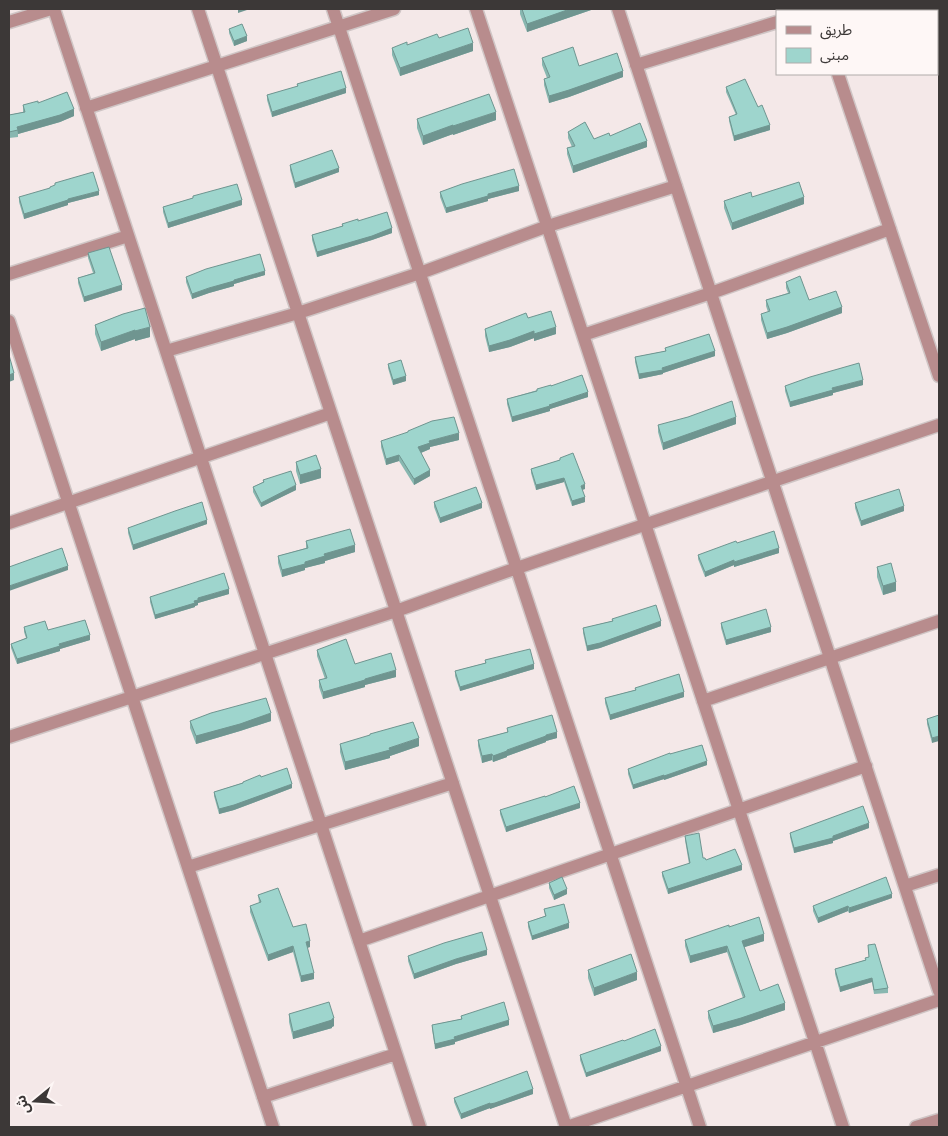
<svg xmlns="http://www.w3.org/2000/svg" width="948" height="1136" font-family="Arial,'Noto Sans Arabic',sans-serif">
  <rect width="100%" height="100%" fill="#f4e8e8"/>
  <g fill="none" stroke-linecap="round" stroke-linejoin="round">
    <defs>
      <path id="minor" d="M54 9 420 1127
        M198 9 566 1127
        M333 9 700 1127
        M476 9 843 1127
        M618 9 939 991
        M812 11 816 10
        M9 22 51 9
        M636 65 777 22
        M838 74 939 376
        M86 108 394 9
        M9 274 128 236
        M9 321 273 1127
        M583 335 711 293 890 229
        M166 351 298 313 420 273 548 226 676 186
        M9 523 331 413
        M703 701 939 621
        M9 737 396 611 517 568 939 425
        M188 867 453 783
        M905 886 939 875
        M359 941 866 766
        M263 1097 396 1054
        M567 1127 939 1000
        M916 1127 939 1120"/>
    </defs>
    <use href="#minor" stroke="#cfc5c5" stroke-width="15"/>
    <use href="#minor" stroke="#b88c8d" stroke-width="12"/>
  </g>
  <path fill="#88b7b0" d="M520 9H594L527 32 520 14Z
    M229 29 247 41 234 46 229 33Z
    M439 38 473 51 400 76 392 55V48Z
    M542 58 579 66 623 77 569 97 549 103 544 85V79L547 78 542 65Z
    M297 84 346 93 272 117 267 100V95L297 87Z
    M726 87 758 107 770 130 734 141 729 121V117L736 115 726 92Z
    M38 103 74 116 60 122 18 134V137L9 138V115L23 112V105Z
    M417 119 496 120 453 135V134L423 145 417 128Z
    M568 132 594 139 610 136 647 147 573 173 567 154V148L572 147 568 138Z
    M299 162 339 172 295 188 290 170V165Z
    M519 191 488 199V201L446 213 440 197V192Z
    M99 195 68 203V205L24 219 19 202V197Z
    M193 196 242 205 168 228 163 212V207L193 198Z
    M724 201 804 204 732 230 724 208Z
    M358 221 392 233 372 240 317 257 312 240V235L342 226V224Z
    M88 253 122 290 84 302 78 283V278L93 273 88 258Z
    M265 275 234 284V286L209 293 192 299 186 282V277Z
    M786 282 809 300 842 313 787 333 767 339 761 320V314L768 312 766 306V300L788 293 786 288Z
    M123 314 150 337 135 341V339L101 351 95 334V325Z
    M528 318 556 334 534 341V338L510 347 489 352 485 336V329Z
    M665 348 715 356 663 373V374L639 379 635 362V357L665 351Z
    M388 364 406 381 393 385 388 368Z
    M863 385 833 393V395L790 407 785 391V386Z
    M551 386 588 397 550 409V411L512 422 507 404V399Z
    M736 424 663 450 658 432V425Z
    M459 440 430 447V449L421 453 430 476 414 485 399 461 386 465 381 447V441Z
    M560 458 585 489 582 490 585 502 572 506 564 482 536 490 531 473V469L560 460Z
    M296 462 321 478 300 484 296 471Z
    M263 480 296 490 261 507 253 492V487L263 482Z
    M434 502 482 508 440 523 434 507Z
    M855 503 904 511 861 526 855 508Z
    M207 524 133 550 128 533V528Z
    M306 541 355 552 325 561V563L305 568V570L282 577 278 563V556L306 548Z
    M737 543 779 553 734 567V565L705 577 698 559V555Z
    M877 567 896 591 883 595 877 577Z
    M229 594 198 603V605L195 606V607L155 619 150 602V597Z
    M612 619 661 626 600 648 587 651 583 633V628L612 621Z
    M721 623 771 632 726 645 721 628Z
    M24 627 90 640 60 649V651L17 664 11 648V644L26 638 24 632Z
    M317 650 355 664 396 677 365 685V687L323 699 319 687V680L325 679 317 656Z
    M485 660 534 669 460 691 455 676V671L485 663Z
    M635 688 684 697 610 720 605 703V698L635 690Z
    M939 715 932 743 927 724V719Z
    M190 721H271L240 731 196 744 190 728Z
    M507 728 557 738 546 741V742L507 756V757L493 762 492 760 482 763 478 746V740L507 732Z
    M340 744 419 746 390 756V758L345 770 340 752Z
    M670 754 707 765 664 780V779L633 789 628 774V769Z
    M261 777 292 788 234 810 219 814 214 796V792Z
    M545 797 580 808 506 832 500 814V810Z
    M869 828 833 841V843L794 853 790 837V833Z
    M685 836 703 858 706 860 742 870 668 894 662 876V872L689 864 685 840Z
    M549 883 567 894 554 900 549 888Z
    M258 895 293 927 310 947 307 948 314 979 301 982 293 952 268 961 250 912V906L259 903Z
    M892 898 849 913 848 911 818 923 813 911V906Z
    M544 909 569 928 532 940 528 927V922L545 916Z
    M729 927 764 941 744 947 760 991 785 1010 741 1025 713 1033 708 1018V1011L743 998 727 952 690 963 685 946V940Z
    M868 945 888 988V993L874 994 872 982 840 992 835 974V969L865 960 869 957Z
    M487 955 456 964 414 979 408 961V956Z
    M588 970 637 980 594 996 588 978Z
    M289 1014 334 1026 332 1027V1028L293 1039 289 1022Z
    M461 1016 509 1025 455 1042V1044L435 1049 432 1029V1025L461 1019Z
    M624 1041 661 1051 586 1077 580 1060V1055Z
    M533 1094 495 1107 490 1109V1108L461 1119 454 1102V1098Z"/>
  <path fill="#6f9590" d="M238 9H250L238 13Z
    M570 9H594L527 32V24Z
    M247 36V41L234 46V41Z
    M473 43V51L400 76V68Z
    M623 71V77L569 97 549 103V96Z
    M346 88V93L272 117V112Z
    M74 109V116L60 122 18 134 17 127Z
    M496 112V120L453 135V126Z
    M453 125V134L423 145V136Z
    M770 125V130L734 141V136Z
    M647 141V147L573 173V166Z
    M339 168V172L295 188V183Z
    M519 186V191L488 199V201L446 213V208L488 194Z
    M99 191V195L68 203V205L24 219V214L68 199Z
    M804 197V204L732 230V223Z
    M242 200V205L168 228V223Z
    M392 228V233L372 240 317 257V252Z
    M265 271V275L234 284V286L209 293 192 299V294L234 280Z
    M122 285V290L84 302V297Z
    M842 307V313L787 333 767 339V333Z
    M150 327V337L135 341V331Z
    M556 327V334L534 341V334Z
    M135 330V339L101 351V342Z
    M534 331V338L510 347 489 352V346Z
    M715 351V356L663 373V374L639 379V374Z
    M14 373V380L9 382V375Z
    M406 376V381L393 385V380Z
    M863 380V385L833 393V395L790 407V402L832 388Z
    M588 392V397L550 409V411L512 422V417Z
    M736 417V424L663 450V443Z
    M459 433V440L430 447V449L418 454V447L429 441Z
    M399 455V461L386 465V459Z
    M321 469V478L300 484V475Z
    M430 470V476L414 485V479Z
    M564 478V482L536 490V485Z
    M585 484V489L581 490V486Z
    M296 485V490L261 507V503Z
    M585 497V502L572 506V501Z
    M482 503V508L440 523V518Z
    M904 506V511L861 526V521Z
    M207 520V524L133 550V545Z
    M355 545V552L325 561V563L305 568V570L282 577V570L324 554Z
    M779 548V553L734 567V562Z
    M734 560V565L705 577V572Z
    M68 566V570L9 591V586Z
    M896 582V591L883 595V586Z
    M229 589V594L198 603V605L195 606V607L155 619V615L194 601 198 598Z
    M661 621V626L600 648 587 651V646Z
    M771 627V632L726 645V640Z
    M90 635V640L60 649V651L17 664V659L59 644Z
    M534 664V669L460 691V687Z
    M396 670V677L365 685V687L323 699V692L365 679Z
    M684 692V697L610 720V715Z
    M271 713V721L240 731 196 744V736Z
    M557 732V738L546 741V742L507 756V757L493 762V756L546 735Z
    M939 736V741L932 743V738Z
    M419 738V746L390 756V758L345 770V762L389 748Z
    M492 754V760L482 763V756Z
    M707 761V765L664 780V776Z
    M664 775V779L633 789V785Z
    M292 784V788L234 810 219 814V809Z
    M580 803V808L506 832V827Z
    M869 823V828L833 841V843L794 853V848L833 836Z
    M742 865V870L668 894V889Z
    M567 889V894L554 900V895Z
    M892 894V898L849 913V908Z
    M848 906V911L818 923V918Z
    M569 923V928L532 940V936Z
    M764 934V941L742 948V941Z
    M310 941V947L306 948V942Z
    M293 946V952L268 961V955Z
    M727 946V952L690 963V956Z
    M487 950V955L456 964 414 979V974L456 959Z
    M637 972V980L594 996V988Z
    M314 973V979L301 982V976Z
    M872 978V982L840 992V987Z
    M785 1003V1010L741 1025 713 1033V1026Z
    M334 1018V1026L332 1027V1028L293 1039V1032Z
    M509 1020V1025L455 1042V1044L435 1049V1044L454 1037Z
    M661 1046V1051L586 1077V1073Z
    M533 1089V1094L490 1109V1104Z
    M490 1103V1108L461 1119V1114Z"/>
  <path fill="#9ed5cd" stroke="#6f9590" d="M522 9H570L527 24Z
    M242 24 247 36 234 41 229 29Z
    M468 28 473 43 400 68 392 48 407 42V45L437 34 439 38Z
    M573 47 579 66 617 53 623 71 569 90 549 96 544 79 550 77 542 58Z
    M341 71 346 88 272 112 267 95 298 86 297 84Z
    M745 79 758 107 762 105 770 125 734 136 729 117 737 114 726 87Z
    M67 92 74 109 60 115 17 127 18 130 9 132V115L25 112 23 105 38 101V103Z
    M489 94 496 112 453 126V125L423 136 417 119Z
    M585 122 594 139 609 133 610 136 640 123 647 141 573 166 567 148 575 146 568 132Z
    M332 150 339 168 295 183 290 165Z
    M514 169 519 186 488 194V196L446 208 440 192 462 184Z
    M93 172 99 191 68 199V200L24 214 19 197 50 188V187L55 185V183Z
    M799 182 804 197 732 223 724 201 751 192 752 197Z
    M237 184 242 200 168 223 163 207 193 198V196Z
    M387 212 392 228 372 236 317 252 312 235 343 226 342 224 358 219V221Z
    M109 247 122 285 84 297 78 278 95 273 88 253Z
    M260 254 265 271 234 280V281L209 288 192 294 186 277 206 269Z
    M800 276 809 300 836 291 842 307 787 327 767 333 761 314 770 311 766 300 790 293 786 282Z
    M145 308 150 327 135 331V330L101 342 95 325 123 314Z
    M551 311 556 327 534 334V331L510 340 489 346 485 329 526 313 528 318Z
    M709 334 715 351 662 368 663 370 639 374 635 357 666 351 665 348Z
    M9 355 14 373 9 375Z
    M401 360 406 376 393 380 388 364Z
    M859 363 863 380 832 388 833 390 790 402 785 386 810 377Z
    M582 375 588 392 549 405 550 406 512 417 507 399 537 391V389L551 385V386Z
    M732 401 736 417 663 443 658 425 688 417Z
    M454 417 459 433 429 441 430 443 418 447 430 470 414 479 399 455 386 459 381 441 408 432V431L432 421Z
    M573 453 585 484 581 486 585 497 572 501 564 478 536 485 531 469 560 460V458Z
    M316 455 321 469 300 475 296 462Z
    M291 471 296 485 261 503 253 487 264 482 263 480Z
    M476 487 482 503 440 518 434 502Z
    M899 489 904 506 861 521 855 503Z
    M202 502 207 520 133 545 128 528 175 511Z
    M350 529 355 545 324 554 325 556 305 562V564L282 570 278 556 308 548 306 541Z
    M774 531 779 548 734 562V560L705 572 698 555 736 541 737 543Z
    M62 548 68 566 9 586V567Z
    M891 563 896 582 883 586 877 567Z
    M224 573 229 589 198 598V600L194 601 195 603 155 615 150 597Z
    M656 605 661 621 600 643 587 646 583 628 613 621 612 619Z
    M766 609 771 627 726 640 721 623Z
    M85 620 90 635 59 644 60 646 17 659 11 644 27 638 24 627 45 621 48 630Z
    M346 639 355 664 391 653 396 670 365 679V680L323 692 319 680 327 678 317 650Z
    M530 649 534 664 460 687 455 671 486 663 485 660Z
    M679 674 684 692 610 715 605 698 636 690 635 688Z
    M266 698 271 713 240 724 196 736 190 721 211 713Z
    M552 715 557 732 546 735V736L507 750V751L493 756 492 754 482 756 478 740 508 732 507 728Z
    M939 715V736L932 738 927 719Z
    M413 722 419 738 389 748 390 750 345 762 340 744 370 735V734Z
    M702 745 707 761 664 776V775L633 785 628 769 670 753V754Z
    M287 768 292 784 234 805 219 809 214 792 243 783V782L260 775 261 777Z
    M574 786 580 803 506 827 500 810 545 796V797Z
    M863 806 869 823 833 836V838L794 848 790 833Z
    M699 833 703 858H705L706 860 735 849 742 865 668 889 662 872 690 863 685 836Z
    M562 877 567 889 554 895 549 883Z
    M886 877 892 894 849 908 848 906 818 918 813 906Z
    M278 888 293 927 306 924 310 941 306 942 314 973 301 976 293 946 268 955 250 906 261 902 258 895Z
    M564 904 569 923 532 936 528 922 546 916 544 909Z
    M759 917 764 934 742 941 760 991 778 984 785 1003 741 1018 713 1026 708 1011 745 997 727 946 690 956 685 940 729 925V927Z
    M482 932 487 950 456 959 414 974 408 956 444 943Z
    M875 944 888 988 874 990 872 978 840 987 835 969 866 960 865 958 869 957 868 945Z
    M631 954 637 972 594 988 588 970Z
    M329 1002 334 1018 332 1019V1020L293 1032 289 1014Z
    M504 1002 509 1020 454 1037 455 1039 435 1044 432 1025 462 1019 461 1016Z
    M655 1029 661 1046 586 1073 580 1055 623 1040 624 1041Z
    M527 1071 533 1089 495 1103 490 1104V1103L461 1114 454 1098Z"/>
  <rect width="948" height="1136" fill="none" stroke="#3c3837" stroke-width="20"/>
  <rect x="776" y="10" width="162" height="65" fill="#fef7f6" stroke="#b0abaa"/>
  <rect x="786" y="26" width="25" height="8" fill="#b88c8d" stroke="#b0abaa"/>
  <text x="820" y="35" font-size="15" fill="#3c3837">طريق</text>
  <rect x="786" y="48" width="25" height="15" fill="#9ed5cd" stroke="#b0abaa"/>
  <text x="820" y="60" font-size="15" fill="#3c3837">مبنى</text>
  <g transform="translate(35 1101) rotate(252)" stroke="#fef7f6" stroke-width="4" paint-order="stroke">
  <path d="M0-4L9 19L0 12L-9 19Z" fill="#3c3837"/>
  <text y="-8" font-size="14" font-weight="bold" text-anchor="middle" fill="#3c3837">ش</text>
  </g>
</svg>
